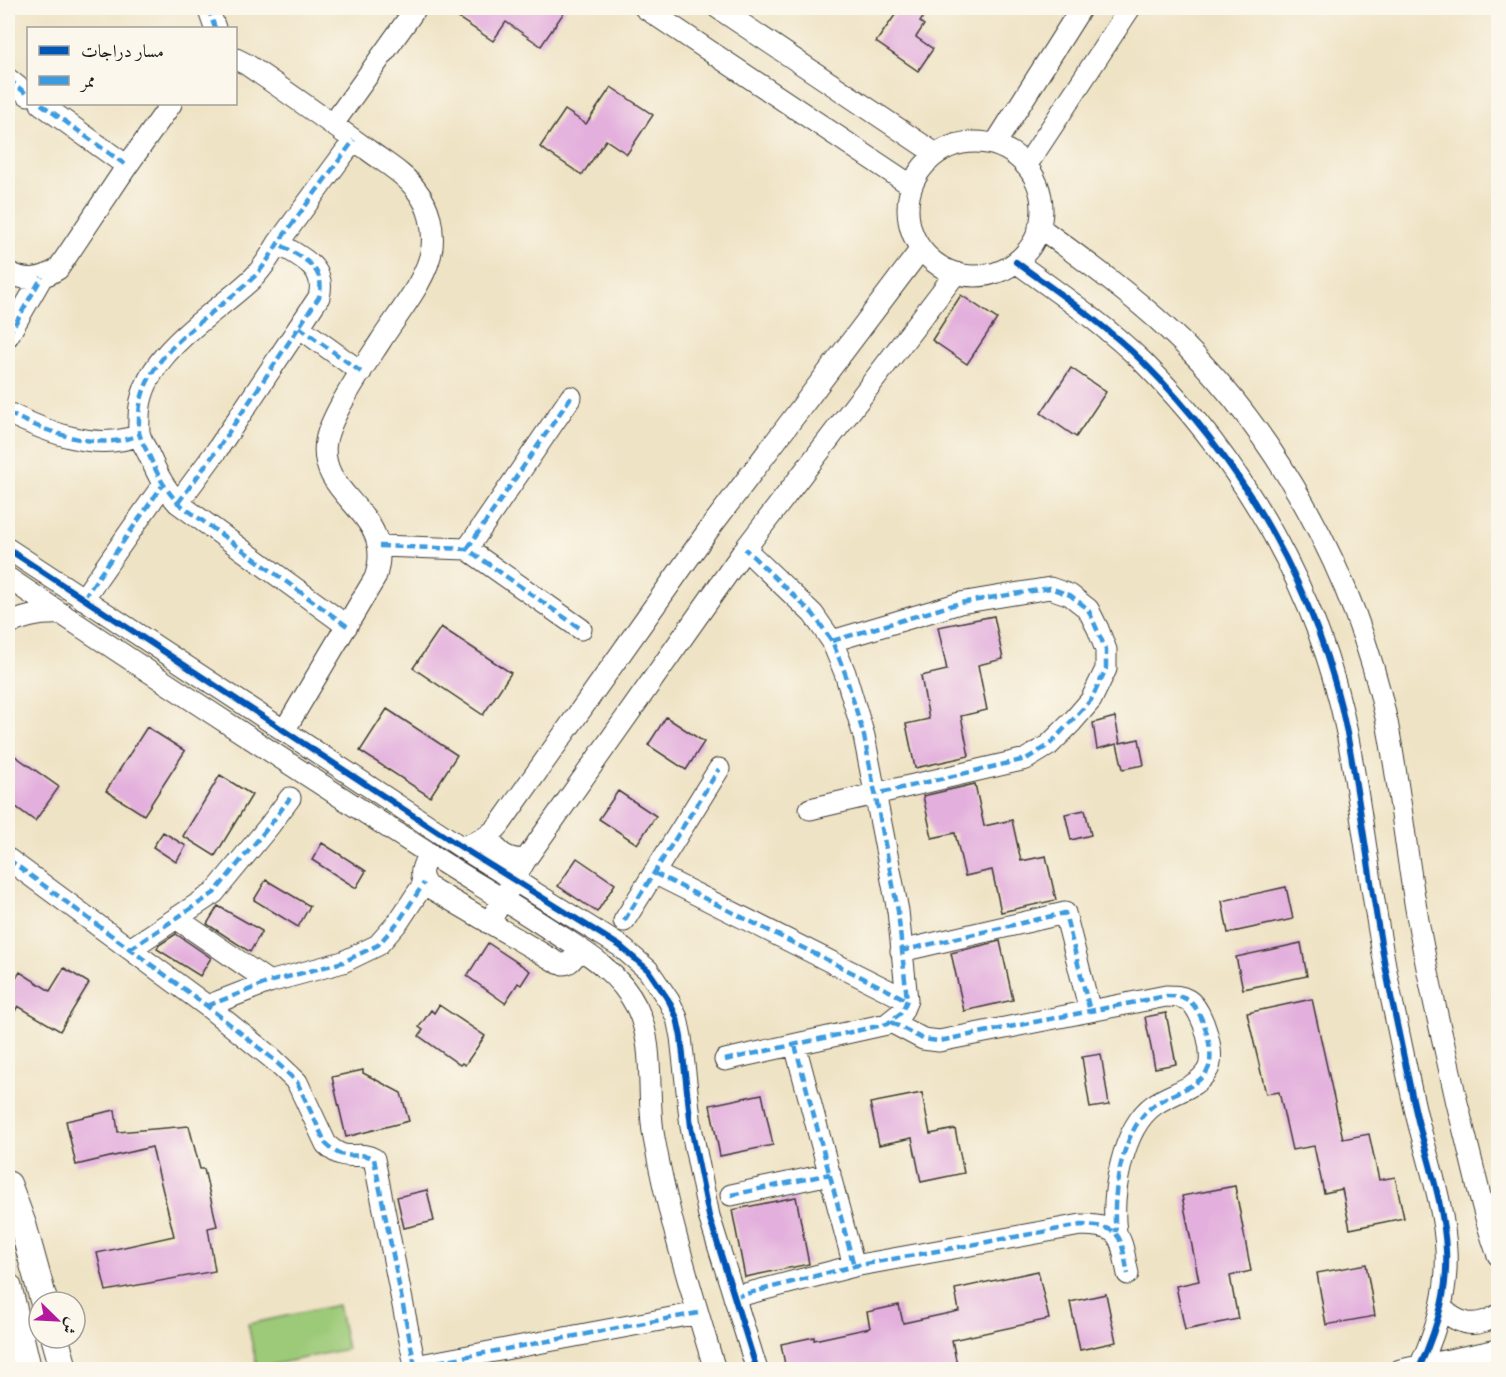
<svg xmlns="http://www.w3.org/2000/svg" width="1506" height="1377" font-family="Alegreya,Amiri,serif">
  <rect width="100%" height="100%" fill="#fbf7ec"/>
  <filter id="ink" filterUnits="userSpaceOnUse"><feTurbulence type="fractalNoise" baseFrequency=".0167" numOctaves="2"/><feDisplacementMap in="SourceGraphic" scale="12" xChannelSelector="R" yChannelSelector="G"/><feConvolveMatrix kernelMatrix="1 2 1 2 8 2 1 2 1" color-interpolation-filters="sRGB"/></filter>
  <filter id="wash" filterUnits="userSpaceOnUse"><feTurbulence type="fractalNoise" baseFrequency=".008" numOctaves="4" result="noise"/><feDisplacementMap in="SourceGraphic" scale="24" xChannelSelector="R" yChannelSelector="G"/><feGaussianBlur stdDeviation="1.35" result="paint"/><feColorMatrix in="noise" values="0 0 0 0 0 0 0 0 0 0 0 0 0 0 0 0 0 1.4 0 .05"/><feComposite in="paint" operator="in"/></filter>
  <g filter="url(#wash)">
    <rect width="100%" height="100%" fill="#efe3c5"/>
    <path fill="#9dca78" stroke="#5c734a" stroke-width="1.5" d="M338 1305 347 1349 257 1368 248 1324Z"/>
    <g id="blocks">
      <path fill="#e3afdd" d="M463 8H567L541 46 506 22 493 41 457 17Z
        M900 8H929L920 22 924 25 916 37 933 49 918 71 876 42Z
        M611 87 653 115 627 154 606 140 582 175 540 147 565 110 586 124Z
        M961 295 997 319 967 364 932 340Z
        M1071 368 1106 392 1076 437 1041 413Z
        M994 616 1003 659 978 665 987 710 961 716 969 756 915 768 906 724 929 719 921 676 947 670 938 627Z
        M441 627 511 673 483 715 413 668Z
        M387 709 457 755 430 797 360 751Z
        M666 717 704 742 686 770 648 745Z
        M1115 717 1120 743 1139 739 1144 765 1123 769 1117 744 1097 749 1093 723Z
        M147 727 185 751 144 815 106 791Z
        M8 751 59 787 35 821 8 801Z
        M220 775 252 795 215 856 183 836Z
        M975 784 984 826 1012 820 1021 861 1046 856 1056 900 1001 912 992 870 965 876 955 833 932 838 923 796Z
        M618 791 656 816 637 844 599 819Z
        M1085 810 1091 835 1071 840 1065 814Z
        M163 832 186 846 176 862 153 847Z
        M322 843 366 871 356 888 312 860Z
        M577 858 615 884 597 912 558 886Z
        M266 880 310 906 298 927 254 900Z
        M1286 887 1293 919 1228 933 1222 901Z
        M218 906 262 931 250 952 207 924Z
        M176 934 211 958 200 976 157 949 159 945Z
        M1000 941 1013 1000 964 1011 951 953Z
        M488 943 530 971 521 985 518 983 505 1003 467 976Z
        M1301 943 1307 976 1243 989 1236 957Z
        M64 968 89 983 60 1031 18 1006 8 1022V991L20 972 50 991Z
        M1312 999 1343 1139 1369 1134 1379 1180 1395 1177 1404 1218 1350 1229 1342 1189 1324 1193 1314 1146 1292 1150 1279 1092 1266 1094 1247 1013Z
        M439 1005 485 1036 465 1065 462 1063 460 1065 419 1036 423 1030 419 1027 431 1010 434 1013Z
        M1166 1013 1176 1064 1155 1068 1145 1017Z
        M1101 1054 1109 1105 1090 1108 1082 1057Z
        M363 1070V1073L401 1093 409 1121 346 1137 332 1077Z
        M922 1093 930 1134 955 1129 964 1173 921 1182 912 1138 879 1145 870 1103Z
        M762 1094 773 1145 720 1156 710 1105Z
        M115 1110 118 1132 189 1126 200 1169H204L217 1226 208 1228 215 1271 106 1291 97 1253 174 1236 152 1147 76 1165 66 1121Z
        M1235 1186 1251 1271 1230 1276 1238 1319 1185 1330 1176 1286 1199 1281 1182 1196Z
        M427 1190 434 1221 404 1228 397 1197Z
        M796 1197 809 1264 745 1277 732 1210Z
        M1366 1264 1375 1316 1326 1325 1317 1273Z
        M1038 1271 1049 1319 952 1340 958 1370H786L781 1344 814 1337V1340L870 1328 867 1312 899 1305 903 1323 959 1311 955 1289Z
        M1106 1294 1116 1342 1080 1350 1070 1302Z"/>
    </g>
  </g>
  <g filter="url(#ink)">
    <use href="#blocks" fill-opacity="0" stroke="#3c3a35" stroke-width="1.5"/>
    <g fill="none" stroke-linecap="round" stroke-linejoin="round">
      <defs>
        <path id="minor" d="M208 8 215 28
          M645 8 912 186
          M718 8 936 154
          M236 59 246 64C287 92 328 121 368 150 385 163 405 174 417 191 429 206 434 227 432 247 428 279 397 315 380 342 365 365 330 416 326 441 316 499 398 511 375 578L284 731
          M8 79 28 95
          M41 104 127 166
          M333 124 416 8
          M908 209a67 67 0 1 1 134 0a67 67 0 1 1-134 0Z
          M995 144 1081 8
          M1026 166 1130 8
          M1039 227C1084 260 1127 291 1168 329 1277 430 1356 577 1387 722 1398 778 1404 834 1413 890 1421 942 1432 994 1444 1045 1452 1083 1461 1121 1471 1159 1479 1192 1486 1224 1498 1255
          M1016 262C1060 294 1104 324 1143 362 1244 463 1319 593 1347 733 1365 827 1374 922 1395 1015 1403 1052 1410 1089 1419 1125 1445 1220 1464 1270 1420 1366
          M8 272C25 282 41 280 58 269L127 166 171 104
          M299 327 361 372
          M8 336 42 277
          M8 413C47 432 96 452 139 435
          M178 503 217 450 319 297C327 266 301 258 278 243
          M379 546 467 549 581 629
          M8 549 461 847 620 946 648 970 669 1001 677 1018 681 1037 691 1127 709 1216 757 1370
          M467 549 571 397
          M8 578C147 671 287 763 428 853 465 877 503 899 540 923 576 947 617 967 637 1008 656 1048 646 1095 654 1138 668 1217 692 1293 715 1370
          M83 599 162 486
          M8 625C25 615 43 613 63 614
          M347 626 178 503C162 485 158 475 148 453 145 448 142 442 140 436 138 431 139 424 139 418 139 354 214 316 254 277 264 267 271 255 278 243L354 140
          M810 809 1026 759 1049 745 1072 722 1091 700 1106 669V650L1098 629 1088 609 1070 595 1050 588 960 603 832 641
          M489 835C496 853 508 861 526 859
          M461 847C477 843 490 837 500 824L707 532 921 249
          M429 853C423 866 417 874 427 886L558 963C570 967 574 957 580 949
          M8 859 207 1006 273 1059 297 1082 326 1144C347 1165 358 1149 374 1159L415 1366
          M654 873 907 1000
          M176 918 269 982
          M624 921 719 769
          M489 923 526 859 745 549 956 273
          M130 949 214 893 270 825 290 798
          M901 951 1065 913 1090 1011
          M207 1006 269 982 343 962 378 945 399 921 424 883
          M891 1022 923 1039 939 1041 1166 996C1174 996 1181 996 1188 1000 1203 1009 1217 1057 1207 1071 1196 1089 1170 1093 1154 1105 1122 1128 1111 1195 1116 1232
          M795 1045 854 1266
          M725 1060 887 1024 902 1012 907 1000 898 911 864 736 845 673 832 641 813 614 745 549
          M731 1195 830 1174
          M734 1297 854 1266 1081 1225C1124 1226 1120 1237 1128 1274
          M1442 1308C1459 1326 1477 1328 1498 1315
          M416 1370 415 1366 698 1313
          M1400 1370 1498 1350"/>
        <path id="major" d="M8 1185 23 1226 44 1302
          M8 1287 28 1370
          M55 1338 64 1370"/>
      </defs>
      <use href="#minor" stroke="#3c3a35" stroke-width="23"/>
      <use href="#major" stroke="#3c3a35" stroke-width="29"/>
      <use href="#minor" stroke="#fff" stroke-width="21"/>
      <use href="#major" stroke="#fff" stroke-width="27"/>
      <path stroke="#3c9bdf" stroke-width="4.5" stroke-dasharray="9 4.5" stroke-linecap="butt" d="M208 8 215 28
        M8 79 28 95
        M41 104 127 166
        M299 327 361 372
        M8 336 42 277
        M8 413C47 432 96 452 139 435
        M178 503 217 450 319 297C327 266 301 258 278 243
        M379 546 467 549 581 629
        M467 549 571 397
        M83 599 162 486
        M347 626 178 503C162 485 158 475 148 453 145 448 142 442 140 436 138 431 139 424 139 418 139 354 214 316 254 277 264 267 271 255 278 243L354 140
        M832 641 960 603 1050 588 1070 595 1088 609 1106 650V669L1091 700 1049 745 1026 759 876 794
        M8 859 207 1006 273 1059 297 1082 326 1144C347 1165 358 1149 374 1159L415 1366
        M654 873 907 1000
        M624 921 719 769
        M130 949 214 893 270 825 290 798
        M901 951 1065 913 1090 1011
        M207 1006 269 982 343 962 378 945 399 921 424 883
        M891 1022 923 1039 939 1041 1166 996C1174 996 1181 996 1188 1000 1203 1009 1217 1057 1207 1071 1196 1089 1170 1093 1154 1105 1122 1128 1111 1195 1116 1232
        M795 1045 854 1266
        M725 1060 887 1024 902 1012 907 1000 898 911 864 736 845 673 832 641 813 614 745 549
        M731 1195 830 1174
        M734 1297 854 1266 1081 1225C1124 1226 1120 1237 1128 1274
        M416 1370 415 1366 698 1313"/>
      <defs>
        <path id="cycleway" d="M1016 262C1060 294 1104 324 1143 362 1244 463 1319 593 1347 733 1365 827 1374 922 1395 1015 1403 1052 1410 1089 1419 1125 1445 1220 1464 1270 1420 1366
          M8 549 461 847 620 946 648 970 669 1001 677 1018 681 1037 691 1127 709 1216 757 1370"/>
      </defs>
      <use href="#cycleway" stroke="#fbf7ec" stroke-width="10"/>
      <use href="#cycleway" stroke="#0057b8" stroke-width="6"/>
    </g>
  </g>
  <rect width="1506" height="1377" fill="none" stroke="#fbf7ec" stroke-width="30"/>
  <rect x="27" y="27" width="210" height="78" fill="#fbf7ec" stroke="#a29f99" stroke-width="1.5"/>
  <rect x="39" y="46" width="30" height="9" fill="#0057b8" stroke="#a29f99" stroke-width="1.5"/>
  <text x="81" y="57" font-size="18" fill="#1c1c1c">مسار دراجات</text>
  <rect x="39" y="76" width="30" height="9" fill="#3c9bdf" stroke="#a29f99" stroke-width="1.5"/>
  <text x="81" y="87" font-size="18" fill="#1c1c1c">ممر</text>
  <g transform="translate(57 1320) rotate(114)"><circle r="28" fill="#fbf7ec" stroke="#a29f99" stroke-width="1.5"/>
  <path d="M0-4.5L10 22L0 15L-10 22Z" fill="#b5179e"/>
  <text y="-9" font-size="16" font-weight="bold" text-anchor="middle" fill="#1c1c1c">ش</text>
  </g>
</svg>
